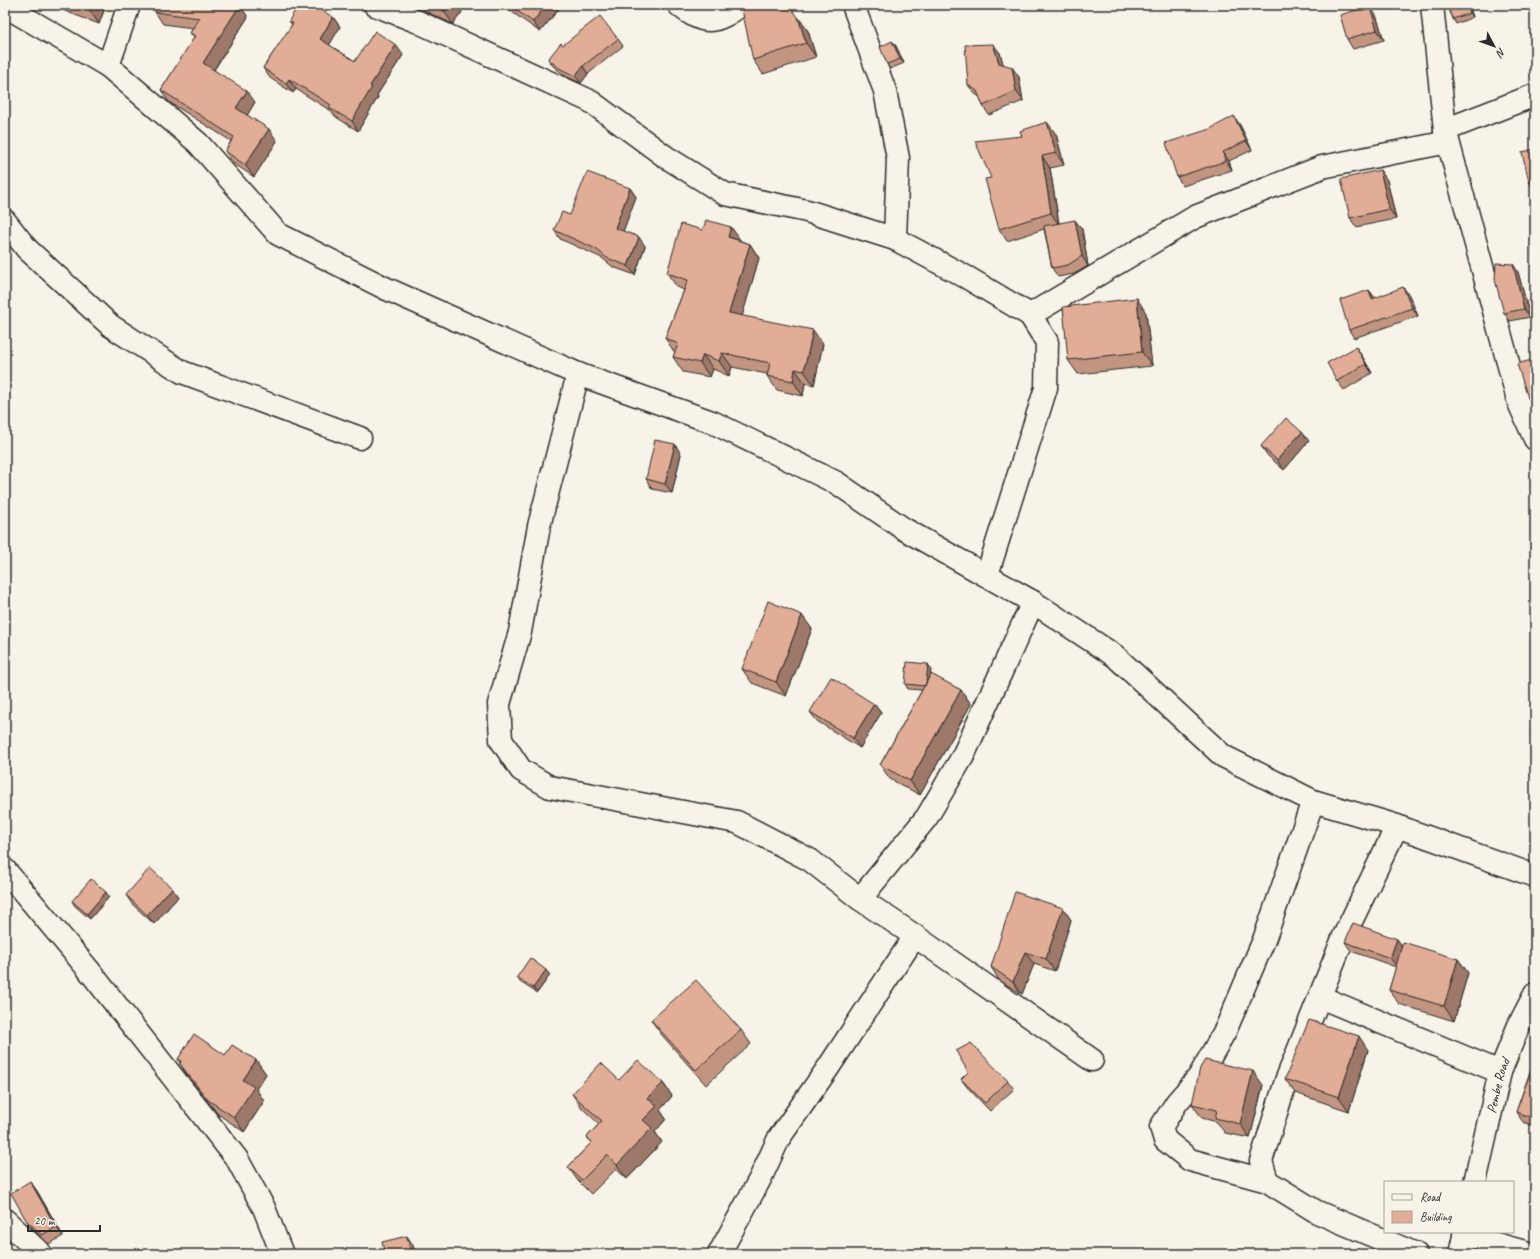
<svg xmlns="http://www.w3.org/2000/svg" width="1540" height="1259" font-family="Caveat,sans-serif">
  <rect width="100%" height="100%" fill="#f7f3e8"/>
  <filter id="ink" filterUnits="userSpaceOnUse"><feTurbulence type="fractalNoise" baseFrequency=".025" numOctaves="2"/><feDisplacementMap in="SourceGraphic" scale="8" xChannelSelector="R" yChannelSelector="G"/><feConvolveMatrix kernelMatrix="1 2 1 2 8 2 1 2 1" color-interpolation-filters="sRGB"/></filter>
  <g filter="url(#ink)">
    <g fill="none" stroke-linecap="round" stroke-linejoin="round">
      <defs>
        <g id="minor">
          <path d="M375 5 416 21 590 101 666 157 725 194 807 211 895 239 968 278 1030 315 1047 342 1046 388 987 575"/>
          <path d="M679 5C704 26 715 24 741 5"/>
          <path d="M853 5 885 91 898 158 895 239"/>
          <path d="M1432 5 1445 130 1519 403 1535 439"/>
          <path d="M5 6 108 66 198 143 278 234 387 289 578 374 712 422 837 483 904 529 1033 602 1115 656 1223 756 1313 801 1391 824 1535 876"/>
          <path d="M108 66 129 5"/>
          <path d="M1445 130 1535 95"/>
          <path d="M5 221 27 249 111 326 182 372 360 438"/>
          <path d="M1030 315 1195 217 1322 167 1448 142"/>
          <path d="M578 374 539 526 520 632 499 704 501 740 521 770 550 787 737 822 810 860 860 899 915 936 1092 1060"/>
          <path d="M1397 826 1344 936 1286 1081 1261 1161 1267 1181 1317 1212 1416 1254"/>
          <path d="M5 870 88 969 237 1159 264 1208 282 1254"/>
          <path d="M860 899 927 817 963 756 1033 602"/>
          <path d="M1320 997 1500 1072"/>
          <path d="M1267 1181 1190 1160 1165 1140 1161 1127 1177 1102 1199 1077 1226 1029 1264 940 1313 801"/>
          <path id="s1" d="M1475 1182 1500 1072 1519 1025 1535 994"/>
          <path d="M5 1220 41 1254"/>
          <path d="M1464 1235 1532 1254"/>
          <path d="M719 1254 760 1179 779 1138 828 1068 915 936"/>
          <path d="M1460 1254 1465 1232"/>
        </g>
      </defs>
      <use href="#minor" stroke="#2b2b2b" stroke-width="25"/>
      <use href="#minor" stroke="#f7f3e8" stroke-width="22"/>
    </g>
    <path fill="#c29581" stroke="#2b2b2b" d="M49 5H106L99 24Z
      M417 5H457L462 12 453 24 425 11Z
      M502 5H562L540 32Z
      M1469 5 1473 17 1456 24 1453 19Z
      M155 12 248 17 214 70 255 102 247 115 277 141 254 177 233 163 225 151 231 141 169 102 161 90 194 38 190 33 193 28 163 24Z
      M1376 15 1384 40 1353 49 1347 39Z
      M333 17 340 27 329 45 355 61 403 55 377 95 378 97 358 131 336 117 331 111 296 89 293 93 270 78 263 68 292 25 289 21Z
      M798 17 808 31 816 57 763 74 753 60Z
      M618 39 623 46 588 74 581 83 565 76 553 66 548 59 563 45Z
      M892 41 896 46 904 63 890 69 887 64Z
      M993 44 1000 53 1003 65 1019 77 1023 101 989 115 983 106 980 97 975 94 968 85Z
      M1240 125 1252 150 1229 161 1232 170 1183 186 1177 177Z
      M1056 134 1064 165 1050 168 1059 223 1082 229 1088 266 1074 274 1058 277 1052 268 1044 229 1007 241 999 229 991 178 1022 136Z
      M1535 149V190L1529 182Z
      M1387 180 1396 219 1356 227 1350 218Z
      M630 188 636 197 623 231 645 246 635 275 613 267 602 258 560 239 554 230 570 215Z
      M731 227 740 241 750 244 759 258 742 316 823 344 814 385 805 383 803 396 777 390 767 376V374L732 367 729 376 713 369 710 377 683 372 673 357 675 353 665 338 684 290 677 287 667 273 703 230Z
      M1518 272 1530 317 1510 321 1504 313Z
      M1369 290 1375 298 1409 295 1418 316 1354 338 1349 330Z
      M1146 313 1152 366 1078 374 1068 360Z
      M1362 356 1372 373 1344 390 1337 381Z
      M1535 359V408L1528 398Z
      M1309 441 1284 470 1268 456 1261 446Z
      M681 454 672 493 652 489 646 479Z
      M812 629 786 696 752 683 742 669Z
      M931 669 930 675 961 690 971 704 920 795 890 779 880 765 922 690 908 689 905 684Z
      M874 704 881 713 860 748 817 721 810 712Z
      M172 888 178 897 154 924 132 904 126 895Z
      M109 897 90 919 75 906 72 901Z
      M1063 908 1071 920 1055 971 1034 964 1022 994 999 980 991 967Z
      M1397 939 1402 946 1458 959 1468 973 1454 1021 1399 1004 1389 990 1396 967 1351 951 1345 942Z
      M550 975 537 993 520 982 517 977Z
      M651 1020 741 1030 751 1044 706 1085 661 1034Z
      M1535 1049V1126L1523 1122 1516 1112 1533 1063 1531 1061Z
      M1368 1050 1349 1111 1295 1093 1285 1079Z
      M225 1055 256 1060 266 1074 256 1089 264 1101 244 1132 218 1114 189 1078 180 1064V1063L178 1059Z
      M968 1072 1008 1081 1014 1089 990 1111 967 1087 961 1079Z
      M619 1080 663 1083 672 1096 660 1110 666 1119 655 1132 662 1142 627 1179 616 1169 591 1194 578 1181 568 1167 591 1143 587 1137 599 1124 582 1108 572 1094Z
      M1263 1085 1250 1138 1225 1133 1217 1122 1202 1118 1192 1104Z
      M30 1181 37 1191 63 1236 49 1244 33 1229 26 1220Z"/>
    <path fill="#9e7969" stroke="#2b2b2b" d="M91 5H106L99 24 89 9Z
      M240 5 248 17 211 74 203 63Z
      M449 5H457L462 12 453 24 444 11Z
      M546 5H562L540 32 533 22Z
      M592 5H599L595 9Z
      M1467 5H1469L1473 17 1470 13Z
      M1370 6 1376 15 1384 40 1377 30Z
      M333 17 340 27 327 49 320 39Z
      M798 17 808 31 816 57 806 43Z
      M892 41 896 46 904 63 900 59Z
      M993 44 1000 53 1006 73 999 63Z
      M396 45 403 55 377 95 378 97 358 131 352 121 370 86Z
      M583 66 588 74 581 83 575 76Z
      M1012 67 1019 77 1023 101 1016 91Z
      M289 79 296 89 293 93 286 84Z
      M247 91 255 102 245 119 236 108Z
      M1234 116 1240 125 1252 150 1246 141Z
      M1047 122 1056 134 1064 165 1056 153Z
      M269 129 277 141 254 177 245 165Z
      M1223 152 1229 161 1232 170 1226 161Z
      M1042 156 1050 168 1059 225 1051 213Z
      M1380 170 1387 180 1396 219 1389 209Z
      M630 188 636 197 621 237 615 228Z
      M1075 220 1082 229 1088 266 1082 256Z
      M731 227 741 241 728 237Z
      M639 237 645 246 635 275 628 266Z
      M750 244 759 258 739 327 729 313Z
      M1513 264 1518 272 1530 317 1524 309Z
      M1403 287 1409 295 1418 316 1412 308Z
      M1369 290 1375 298 1372 299Z
      M1137 298 1146 313 1152 366 1142 352Z
      M813 330 823 344 814 385 804 371Z
      M1356 347 1362 356 1372 373 1366 364Z
      M722 353 732 367 729 376 719 361Z
      M703 355 713 369 710 377 700 363Z
      M795 369 805 383 803 396 793 381Z
      M1302 432 1309 441 1284 470 1277 460Z
      M675 444 681 454 672 493 665 484Z
      M802 615 812 629 786 696 776 682Z
      M928 664 931 669 929 690 925 686Z
      M961 690 971 704 920 795 910 781Z
      M874 704 881 713 860 748 853 738Z
      M172 888 178 897 154 924 147 915Z
      M106 892 109 897 90 919 87 914Z
      M1063 908 1071 920 1055 971 1046 959Z
      M1397 939 1403 948 1397 967 1390 958Z
      M1025 952 1034 964 1022 994 1013 982Z
      M1458 959 1468 973 1454 1021 1444 1006Z
      M546 970 550 975 537 993 533 988Z
      M1359 1036 1368 1050 1349 1111 1339 1097Z
      M256 1060 266 1074 256 1089 264 1101 244 1132 234 1117 243 1080Z
      M1253 1071 1263 1085 1250 1138 1240 1124Z
      M663 1083 672 1096 660 1110 666 1119 655 1132 662 1142 627 1179 617 1165 643 1120 648 1098Z
      M30 1181 37 1191 63 1236 56 1227Z
      M407 1236 413 1245 415 1254H411Z"/>
    <path fill="#e2ad96" stroke="#2b2b2b" d="M77 5H91L89 9Z
      M156 5H240L203 63 247 91 236 108 269 129 245 165 225 151 234 137 161 90 195 36 190 33 199 18 155 12Z
      M298 5H312L333 17 320 39 355 61 375 31 396 45 370 86 372 87 352 121 329 108 331 105 289 79 286 84 263 68 293 23 289 21Z
      M430 5H449L444 11Z
      M509 5H546L533 22Z
      M741 5H789L798 17 806 43 753 60Z
      M1447 5H1467L1470 13 1453 19Z
      M1370 6 1377 30 1347 39 1340 15Z
      M600 16 618 39 583 66 575 76 559 68 548 59 561 43 563 45Z
      M892 41 900 59 887 64 880 47Z
      M993 44 999 63 1012 67 1016 91 983 106 977 91 968 85 965 45Z
      M1234 116 1246 141 1223 152 1226 161 1177 177 1166 143 1210 129Z
      M1047 122 1056 153 1042 156 1051 213 999 229 985 179 991 178 975 141 1022 136 1020 131Z
      M1535 149V180L1529 182 1522 152Z
      M1380 170 1389 209 1350 218 1341 179Z
      M587 172 630 188 615 228 639 237 628 266 607 258 596 249 554 230 562 212 570 215Z
      M1533 198H1535V322L1532 323Z
      M706 220 731 227 728 237 750 244 729 313 813 330 804 371 795 369 793 381 767 376 770 363 722 353 719 361 703 355 700 363 673 357 678 344 665 338 688 280 667 273 681 224 703 230Z
      M1075 220 1082 256 1068 265 1052 268 1044 226Z
      M1496 263 1513 264 1524 309 1504 313 1495 280Z
      M1403 287 1412 308 1349 330 1340 300 1369 290 1372 299Z
      M1137 298 1142 352 1068 360 1063 307Z
      M1356 347 1366 364 1337 381 1327 363Z
      M1535 359V396L1528 398 1517 364Z
      M1286 418 1302 432 1277 460 1261 446Z
      M655 440 675 444 665 484 646 479Z
      M768 601 802 615 776 682 742 669Z
      M907 662 928 664 926 684 925 686 905 684Z
      M931 674 961 690 910 781 880 765Z
      M831 677 874 704 853 738 810 712Z
      M150 868 172 888 147 915 126 895Z
      M91 879 106 892 87 914 72 901Z
      M1015 892 1063 908 1046 959 1025 952 1013 982 991 967Z
      M1353 923 1397 939 1390 958 1345 942Z
      M1403 942 1458 959 1444 1006 1389 990Z
      M530 958 546 970 533 988 517 977Z
      M696 980 741 1030 696 1070 651 1020Z
      M1309 1020 1359 1036 1339 1097 1285 1079Z
      M194 1034 225 1055 232 1045 256 1060 243 1080 254 1087 234 1117 208 1100 180 1064 181 1061 178 1059Z
      M971 1043 1008 1081 985 1103 961 1079 968 1072 956 1051Z
      M1535 1049V1119L1516 1112 1534 1062 1531 1061Z
      M638 1060 663 1083 648 1098 657 1106 643 1120 652 1128 617 1165 607 1155 582 1180 568 1167 592 1142 587 1137 602 1121 572 1094 601 1063 619 1080Z
      M1205 1060 1253 1071 1240 1124 1215 1118 1217 1110 1192 1104 1200 1068Z
      M30 1181 56 1227 42 1235 26 1220 11 1193Z
      M407 1236 411 1254H385L382 1242Z"/>
  </g>
  <g text-anchor="middle" dominant-baseline="central" stroke-width="3.5" stroke-linejoin="round" paint-order="stroke">
    <g font-size="14" fill="#2b2b2b" stroke="#f7f3e8">
      <text stroke="none"><textPath href="#s1" startOffset="99">Pembe Road</textPath></text>
    </g>
  </g>
  <rect width="1540" height="1259" fill="none" stroke="#f7f3e8" stroke-width="20"/>
  <rect x="10" y="10" width="1520" height="1239" fill="none" stroke="#2b2b2b" stroke-width="1.5" filter="url(#ink)"/>
  <rect x="1384" y="1181" width="130" height="52" fill="#f7f3e8" stroke="#a5a39c"/>
  <rect x="1392" y="1194" width="20" height="6" fill="#f7f3e8" stroke="#a5a39c"/>
  <text x="1420" y="1201" font-size="12" fill="#2b2b2b">Road</text>
  <rect x="1392" y="1211" width="20" height="12" fill="#e2ad96" stroke="#a5a39c"/>
  <text x="1420" y="1221" font-size="12" fill="#2b2b2b">Building</text>
  <g transform="translate(1494 46) rotate(131)" stroke="#f7f3e8" stroke-width="3" paint-order="stroke">
  <path d="M0-3L7 15L0 10L-7 15Z" fill="#2b2b2b"/>
  <text y="-6" font-size="11" font-weight="bold" text-anchor="middle" fill="#2b2b2b">N</text>
  </g>
  <path d="M28 1225v6h72v-6" fill="none" stroke="#2b2b2b" stroke-width="2"/>
  <text x="34" y="1225" font-size="12" fill="#2b2b2b" stroke="#f7f3e8" stroke-width="3" paint-order="stroke">20 m</text>
</svg>
